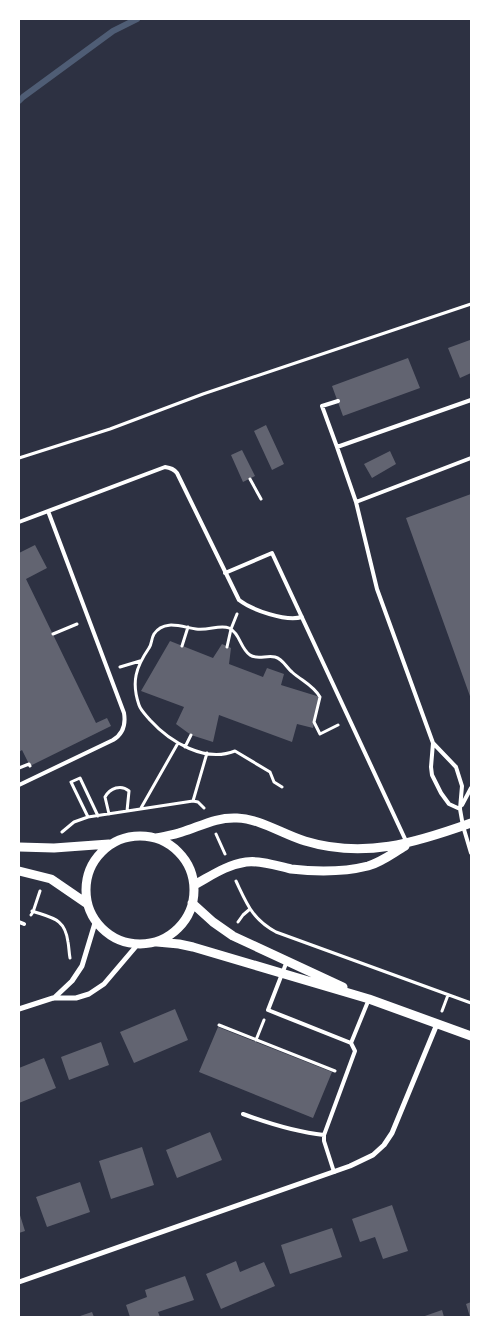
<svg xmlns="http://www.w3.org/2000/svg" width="490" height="1336" font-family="Mulish,sans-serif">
  <rect width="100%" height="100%" fill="#2d3142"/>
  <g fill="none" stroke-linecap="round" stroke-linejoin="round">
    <path stroke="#4f5d75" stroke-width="6" d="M19 101 23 97 113 31 137 19"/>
  </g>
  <path fill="#626471" d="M470 340 471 373 460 378 448 348Z
    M408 358 420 388 343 416 332 386Z
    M266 425 284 464 272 470 254 431Z
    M242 450 255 476 243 482 231 455Z
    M390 451 396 464 372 478 364 464Z
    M471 494V699L406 518Z
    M35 545 47 568 26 579 96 723 107 718 111 726 30 766 22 750 19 752V553Z
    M170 641 213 658 222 644 231 648 229 664 263 677 267 668 284 674 281 685 320 697 313 728 297 724 292 742 219 715 213 742 191 735 176 724 184 707 141 691Z
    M175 1009 188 1040 134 1063 120 1032Z
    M218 1027 332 1072 313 1118 199 1072Z
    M101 1042 109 1065 69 1080 61 1057Z
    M44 1058 56 1088 19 1103V1068Z
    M210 1132 222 1160 177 1178 166 1150Z
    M142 1147 154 1185 111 1199 99 1161Z
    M80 1182 90 1212 47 1227 36 1197Z
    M392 1205 408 1251 383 1259 375 1237 360 1242 352 1219Z
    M19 1212 25 1231 19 1233Z
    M332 1228 342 1257 290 1274 281 1245Z
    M236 1261 240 1272 264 1262 275 1286 221 1309 206 1274Z
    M185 1276 194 1300 158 1312 160 1317H130L126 1305 147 1297 145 1290Z
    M471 1302V1317H470L466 1304Z
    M442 1310 444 1317H422Z
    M92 1312 94 1317H77Z"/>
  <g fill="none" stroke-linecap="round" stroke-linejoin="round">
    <path stroke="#fff" stroke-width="3" d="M19 458 110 429 203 394 471 304
      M250 479 261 499
      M53 634 77 624
      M182 646 188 627
      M227 647 231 629 237 614
      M120 667 140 661
      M185 747 191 735
      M19 768 29 764 30 766
      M282 787 274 782 270 772 235 751C205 763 170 742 150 720 147 716 141 711 139 705 131 682 136 667 149 648 152 644 151 639 154 634 164 619 182 627 196 629 208 631 220 624 229 628 240 633 240 648 250 655 256 660 267 655 275 657 283 659 286 667 292 672 302 681 313 685 320 697L314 722 320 734 338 725
      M193 801 207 753
      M141 808 178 743
      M109 814 105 797C110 788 121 784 129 791L127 811
      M88 817 71 782 80 778 98 816
      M62 832 74 822 88 817 193 801 198 802 204 808
      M216 834 225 854
      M236 881C247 904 252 919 276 932L471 1003
      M32 911C52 918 65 918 68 942 69 947 69 953 70 958
      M31 915 33 912 40 891
      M238 922 243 915 250 909
      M442 1011 448 995
      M219 1025 335 1071
      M256 1040 264 1020"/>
    <path stroke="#fff" stroke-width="4" d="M471 400 337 447 356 502 377 589 433 743 456 767 462 786 460 809 463 826 471 853
      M337 447 322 406 338 401
      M356 502 471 458
      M19 522 165 467C171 468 174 469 177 473L239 600C252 610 286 622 302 617
      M225 573 272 553 406 841
      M433 743 431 767 432 775 441 793 449 804 460 809
      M19 785 113 740C123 734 126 725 124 713L48 511
      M462 805 471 788
      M19 922 24 924
      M287 961 268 1010 351 1043 369 999
      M243 1114C270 1124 295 1132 324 1135
      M334 1172 324 1141V1135L355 1051 351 1043"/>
    <path stroke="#fff" stroke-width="5" d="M54 998 72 981 82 966 95 923
      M19 1009 53 998H76L89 994 104 984 138 944
      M19 1282 350 1166 373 1155 384 1145 392 1133 437 1024"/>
    <path stroke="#fff" stroke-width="9" d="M86 890a54 54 0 1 1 108 0a54 54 0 1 1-108 0Z
      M156 838C165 836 174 835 182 832 201 826 216 817 237 818 261 819 282 834 305 841 364 859 415 843 471 823
      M19 847 54 848 109 844
      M19 871 51 879 86 903
      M194 885C211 876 226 865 246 862 261 860 277 866 291 869 316 872 344 872 368 866 382 862 393 853 405 846
      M192 903 213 922 233 936 343 987
      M157 942 179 944 193 947 369 999 471 1036"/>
  </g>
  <rect width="490" height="1336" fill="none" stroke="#ffffff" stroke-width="40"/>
</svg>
